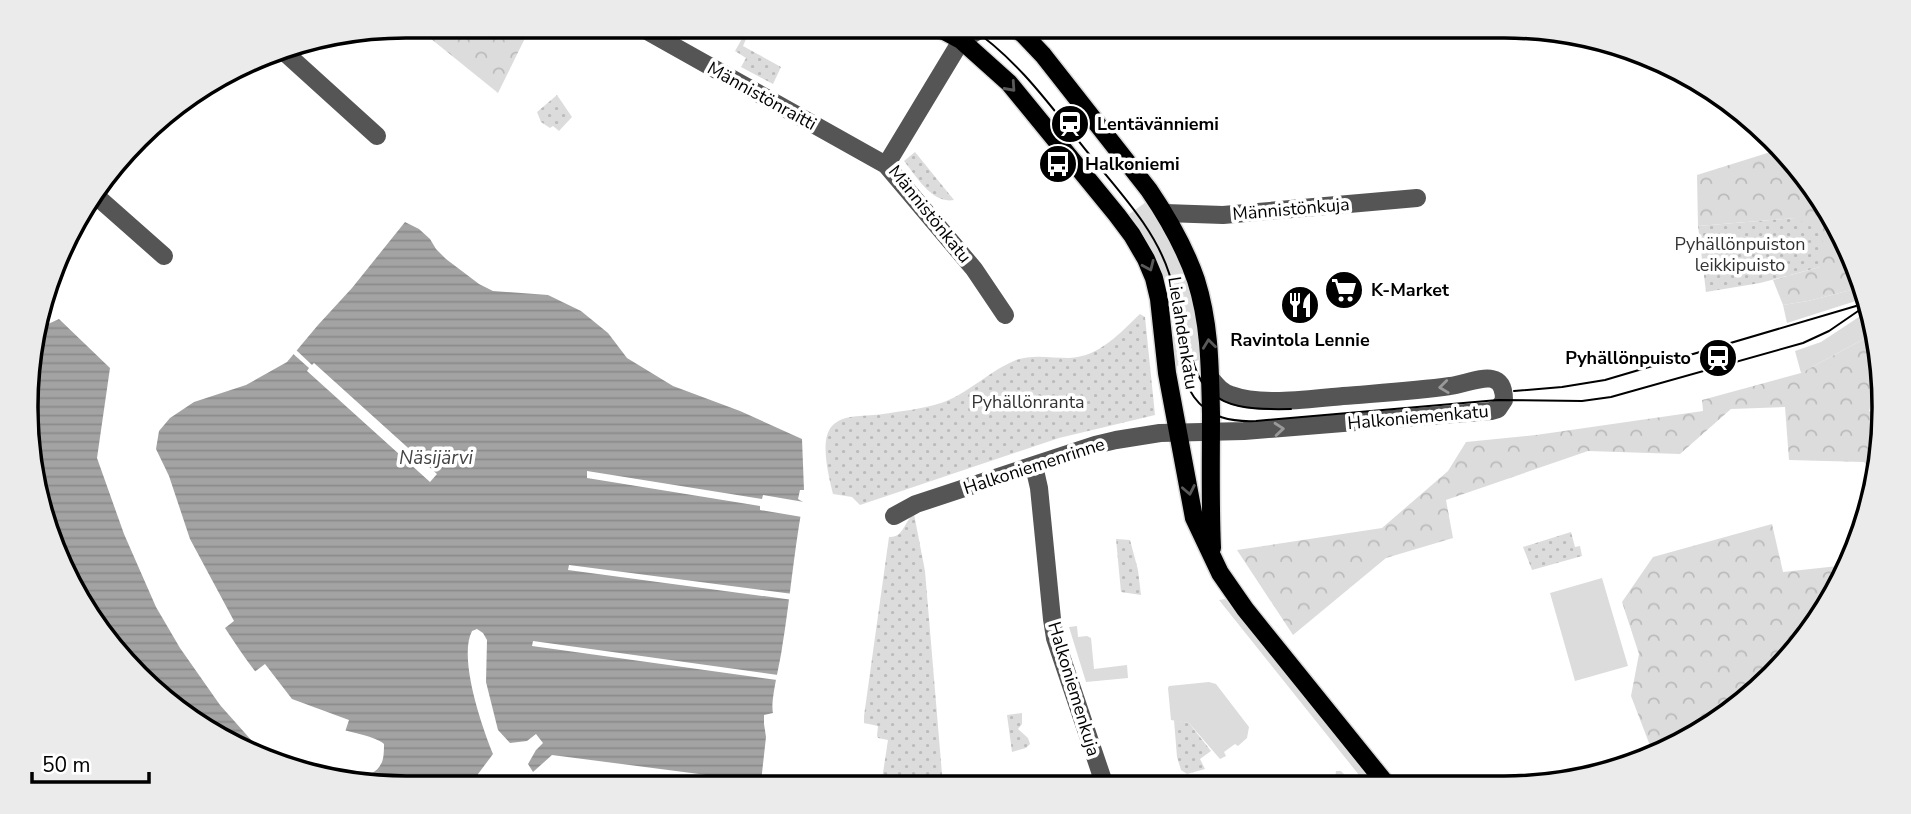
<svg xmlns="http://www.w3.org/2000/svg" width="1911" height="814" font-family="'Nunito Sans',sans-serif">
  <defs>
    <pattern id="forest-crowns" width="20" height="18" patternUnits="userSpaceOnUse" patternTransform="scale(1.75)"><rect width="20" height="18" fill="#dcdcdc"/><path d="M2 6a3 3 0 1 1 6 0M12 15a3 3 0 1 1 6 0" fill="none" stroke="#bbb"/></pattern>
    <pattern id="park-dots" width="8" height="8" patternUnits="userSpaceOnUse" patternTransform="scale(1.75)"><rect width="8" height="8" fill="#dcdcdc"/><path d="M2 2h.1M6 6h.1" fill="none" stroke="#bbb" stroke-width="1.8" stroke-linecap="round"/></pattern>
    <pattern id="water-rules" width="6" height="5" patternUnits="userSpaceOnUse" patternTransform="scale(1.75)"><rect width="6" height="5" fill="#a3a3a3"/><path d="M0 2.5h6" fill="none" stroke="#8b8b8b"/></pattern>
  </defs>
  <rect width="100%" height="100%" fill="#fff"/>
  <path fill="#dcdcdc" d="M1149 200 1169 233 1192 295 1203 359 1173 367 1167 300 1125 217Z
    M1859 288 1862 299 1787 323 1783 305 1808 301Z
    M1865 313 1871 335 1801 373 1795 351 1821 342Z
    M1602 578 1628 666 1575 681 1550 593Z
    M1225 599 1374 785H1367L1219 600Z
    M1077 626 1078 637 1087 636 1091 638 1094 669 1127 665 1128 678 1086 682 1069 627Z
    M1209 682 1216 684 1249 727 1247 738 1238 746 1235 744 1224 752 1226 756 1220 759 1189 723 1171 720 1168 688 1169 686Z
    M1336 771H1341L1354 785H1334Z"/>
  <path fill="url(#forest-crowns)" d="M415 26H531L498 93Z
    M1777 150 1846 239 1859 288 1808 301 1783 305 1773 280 1820 267 1795 218 1698 226 1697 175Z
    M1871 335 1882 376 1869 411 1880 416 1872 474 1864 462 1789 460 1785 407 1731 409 1680 454 1588 451 1446 500 1453 538 1386 558 1293 635 1237 550 1382 528 1448 471 1466 442 1536 435 1703 411 1702 400 1801 373Z
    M1772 524 1783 572 1847 565 1820 619 1736 709 1654 756 1631 696 1639 654 1622 602 1653 557Z"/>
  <path fill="url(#park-dots)" d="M743 37 746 39 743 46 781 67 773 84 741 67 746 58 735 51Z
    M557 95 572 117 559 131 553 126 550 128 541 122 537 112Z
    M915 152 954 200C932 204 917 177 904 161Z
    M1795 218 1823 233 1820 267 1760 283 1706 292 1698 226Z
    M1140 314 1145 317 1155 415 1059 438 860 505 852 497 833 494C829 477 819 440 832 426 844 413 867 417 883 414 902 411 923 409 941 403 968 394 989 371 1016 360 1033 354 1051 358 1069 358 1099 357 1120 333 1140 314Z
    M914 514 925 571 943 786H881L888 740 878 738 877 736 878 726 864 723V716L889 537C904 538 904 521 914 514Z
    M1571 532 1575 547 1580 546 1582 556 1532 570 1523 547Z
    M1116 539 1130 540 1138 570 1141 595 1121 592Z
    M1022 713V724L1018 729 1028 738 1030 744 1026 748 1012 752 1007 715Z
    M1174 720 1189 723 1211 751 1200 759 1205 769 1187 774 1181 770 1177 757Z"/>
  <path fill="url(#water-rules)" d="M405 222 419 229 430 239 436 249 446 259 479 284 493 291 548 295 581 311 608 333 627 358 673 386 740 411 802 439 804 490H800L798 499 803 502C794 550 790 600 782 648 780 664 770 701 773 713L764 715V724L766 737 761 782 552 755 533 772 528 764 536 750 543 743 536 734 527 741 510 743 498 730 486 682 487 640 483 633 477 629 472 631C458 658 482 727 493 754L478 774 477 784 480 788H407L322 774C340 776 373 784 382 762 384 757 384 749 384 744 375 735 334 729 318 723 277 708 248 663 225 628L234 621 190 539 169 476 156 449 159 431 170 418 194 402 246 385 287 362 318 325 352 288Z
    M59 319 110 368 97 458 124 534 156 607 180 648 220 705 259 749 276 761 300 770 284 767 156 694 77 597 33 481V333L35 330Z"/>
  <path fill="#fff" d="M294 348 312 365 314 363 437 474 430 482 307 371 309 368 291 352Z
    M587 471 762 499 763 495 804 502 802 517 760 510V506L587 478Z
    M569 565 793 594V600L568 570Z
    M533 641 778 675H781L780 678V680H777L532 646Z
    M265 664 292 699 349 720 344 735 313 725 295 716 277 703 253 673Z"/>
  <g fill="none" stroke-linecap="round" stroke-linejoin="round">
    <defs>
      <path id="major" d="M935 26 961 40 1009 83 1117 215 1132 235 1146 259 1154 278 1159 299 1167 373 1194 518 1220 573 1245 609 1387 785
        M1013 26 1024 35 1043 55 1149 190C1168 218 1185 248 1196 280 1210 324 1210 369 1211 414 1211 459 1210 504 1212 548"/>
    </defs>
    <use href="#major" stroke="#dbdbdb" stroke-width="21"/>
    <path stroke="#555" stroke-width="18" d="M638 26 886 165
      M970 26 886 165 974 269 1005 315
      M961 40 987 26
      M281 49 377 136
      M95 195 164 256
      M1165 213 1223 215 1417 198
      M1034 466 1039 488 1052 619 1055 638 1105 786
      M894 516 916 504 1095 445 1116 440 1160 433 1244 431 1491 411 1498 409 1504 400C1504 391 1502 381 1492 379 1482 376 1462 385 1450 386 1415 391 1379 393 1343 396 1312 399 1260 406 1231 395 1222 392 1217 386 1211 379"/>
    <use href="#major" stroke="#000" stroke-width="18"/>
    <path stroke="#000" stroke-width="2" d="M968 26C1018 59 1052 108 1089 154 1118 191 1154 227 1169 273 1173 287 1177 300 1178 315 1182 342 1178 374 1194 397 1209 418 1232 422 1256 421L1498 400 1582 401 1611 397 1803 343 1829 331 1864 307
      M1190 346C1198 408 1239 410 1291 409
      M1514 391 1562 387 1605 380 1856 306"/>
  </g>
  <defs><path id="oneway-chevron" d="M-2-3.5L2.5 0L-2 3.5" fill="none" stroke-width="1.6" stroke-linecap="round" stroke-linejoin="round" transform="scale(1.75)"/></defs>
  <g stroke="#595959">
    <use href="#oneway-chevron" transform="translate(1011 87) rotate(48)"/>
    <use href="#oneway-chevron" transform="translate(1149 266) rotate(66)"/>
    <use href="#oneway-chevron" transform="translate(1209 344) rotate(-97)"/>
    <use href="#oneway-chevron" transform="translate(1189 490) rotate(79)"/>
  </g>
  <g stroke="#999">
    <use href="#oneway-chevron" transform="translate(1444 387) rotate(173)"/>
    <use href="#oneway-chevron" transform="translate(1279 429) rotate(-5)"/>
  </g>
  <defs>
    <symbol id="station-disc" viewBox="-11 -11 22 22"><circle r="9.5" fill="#000" stroke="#fff"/><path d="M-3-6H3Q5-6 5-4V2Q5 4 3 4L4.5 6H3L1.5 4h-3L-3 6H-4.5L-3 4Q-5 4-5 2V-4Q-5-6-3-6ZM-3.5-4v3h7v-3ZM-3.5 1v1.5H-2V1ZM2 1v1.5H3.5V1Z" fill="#fff"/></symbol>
    <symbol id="bus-disc" viewBox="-11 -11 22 22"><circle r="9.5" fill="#000" stroke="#fff"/><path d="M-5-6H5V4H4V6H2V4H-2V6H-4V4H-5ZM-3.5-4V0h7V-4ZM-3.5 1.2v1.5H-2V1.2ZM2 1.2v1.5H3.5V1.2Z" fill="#fff"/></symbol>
    <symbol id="supermarket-disc" viewBox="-11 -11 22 22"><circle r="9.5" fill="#000" stroke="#fff"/><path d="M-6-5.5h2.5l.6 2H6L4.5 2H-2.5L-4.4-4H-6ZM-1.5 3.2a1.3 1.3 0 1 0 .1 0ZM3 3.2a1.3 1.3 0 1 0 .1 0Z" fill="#fff"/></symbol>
    <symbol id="restaurant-disc" viewBox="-11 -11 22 22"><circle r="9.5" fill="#000" stroke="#fff"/><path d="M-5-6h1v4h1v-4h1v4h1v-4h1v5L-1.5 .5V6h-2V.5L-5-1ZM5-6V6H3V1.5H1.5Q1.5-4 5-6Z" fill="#fff"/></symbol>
  </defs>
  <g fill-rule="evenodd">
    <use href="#station-disc" x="1048" y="102" width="44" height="44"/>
    <use href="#bus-disc" x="1036" y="142" width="44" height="44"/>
    <use href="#supermarket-disc" x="1322" y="268" width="44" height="44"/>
    <use href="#restaurant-disc" x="1278" y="283" width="44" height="44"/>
    <use href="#station-disc" x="1696" y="336" width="44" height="44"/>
  </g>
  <g text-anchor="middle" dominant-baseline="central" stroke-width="7" stroke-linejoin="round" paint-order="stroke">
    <g font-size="18" fill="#000" stroke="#fff">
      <text transform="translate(762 96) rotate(29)">Männistönraitti</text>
      <text transform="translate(1291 209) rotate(-5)">Männistönkuja</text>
      <text transform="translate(930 214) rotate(51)">Männistönkatu</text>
      <text transform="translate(1183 333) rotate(81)">Lielahdenkatu</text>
      <text transform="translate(1418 417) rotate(-5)">Halkoniemenkatu</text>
      <text transform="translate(1034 466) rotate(-18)">Halkoniemenrinne</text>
      <text transform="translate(1074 689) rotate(73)">Halkoniemenkuja</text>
    </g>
    <g font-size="18" font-weight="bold" fill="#000" stroke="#fff" text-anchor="start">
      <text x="1097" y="124">Lentävänniemi</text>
      <text x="1085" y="164">Halkoniemi</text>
      <text x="1371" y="290">K-Market</text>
      <text x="1300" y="340" text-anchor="middle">Ravintola Lennie</text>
      <text x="1691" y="358" text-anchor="end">Pyhällönpuisto</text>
    </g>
    <g font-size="18" fill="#333" stroke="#fff">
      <text x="1740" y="244">Pyhällönpuiston<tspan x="1740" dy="21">leikkipuisto</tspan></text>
      <text x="1028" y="402">Pyhällönranta</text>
    </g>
    <g font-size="19" font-style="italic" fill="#444" stroke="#fff">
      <text x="436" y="458">Näsijärvi</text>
    </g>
  </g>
  <path d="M0 0H1911V814H0ZM406 38H1504A368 368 0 0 1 1872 406V408A368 368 0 0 1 1504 776H406A368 368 0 0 1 38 408V406A368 368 0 0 1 406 38Z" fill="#ebebeb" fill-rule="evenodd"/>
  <path fill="none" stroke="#000" stroke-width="3.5" d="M406 38H1504A368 368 0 0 1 1872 406V408A368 368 0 0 1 1504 776H406A368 368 0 0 1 38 408V406A368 368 0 0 1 406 38Z"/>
  <path d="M32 772v10h117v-10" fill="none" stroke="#000000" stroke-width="3.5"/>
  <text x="42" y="772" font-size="21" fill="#000000" stroke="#ffffff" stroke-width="5" paint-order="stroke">50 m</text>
</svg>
